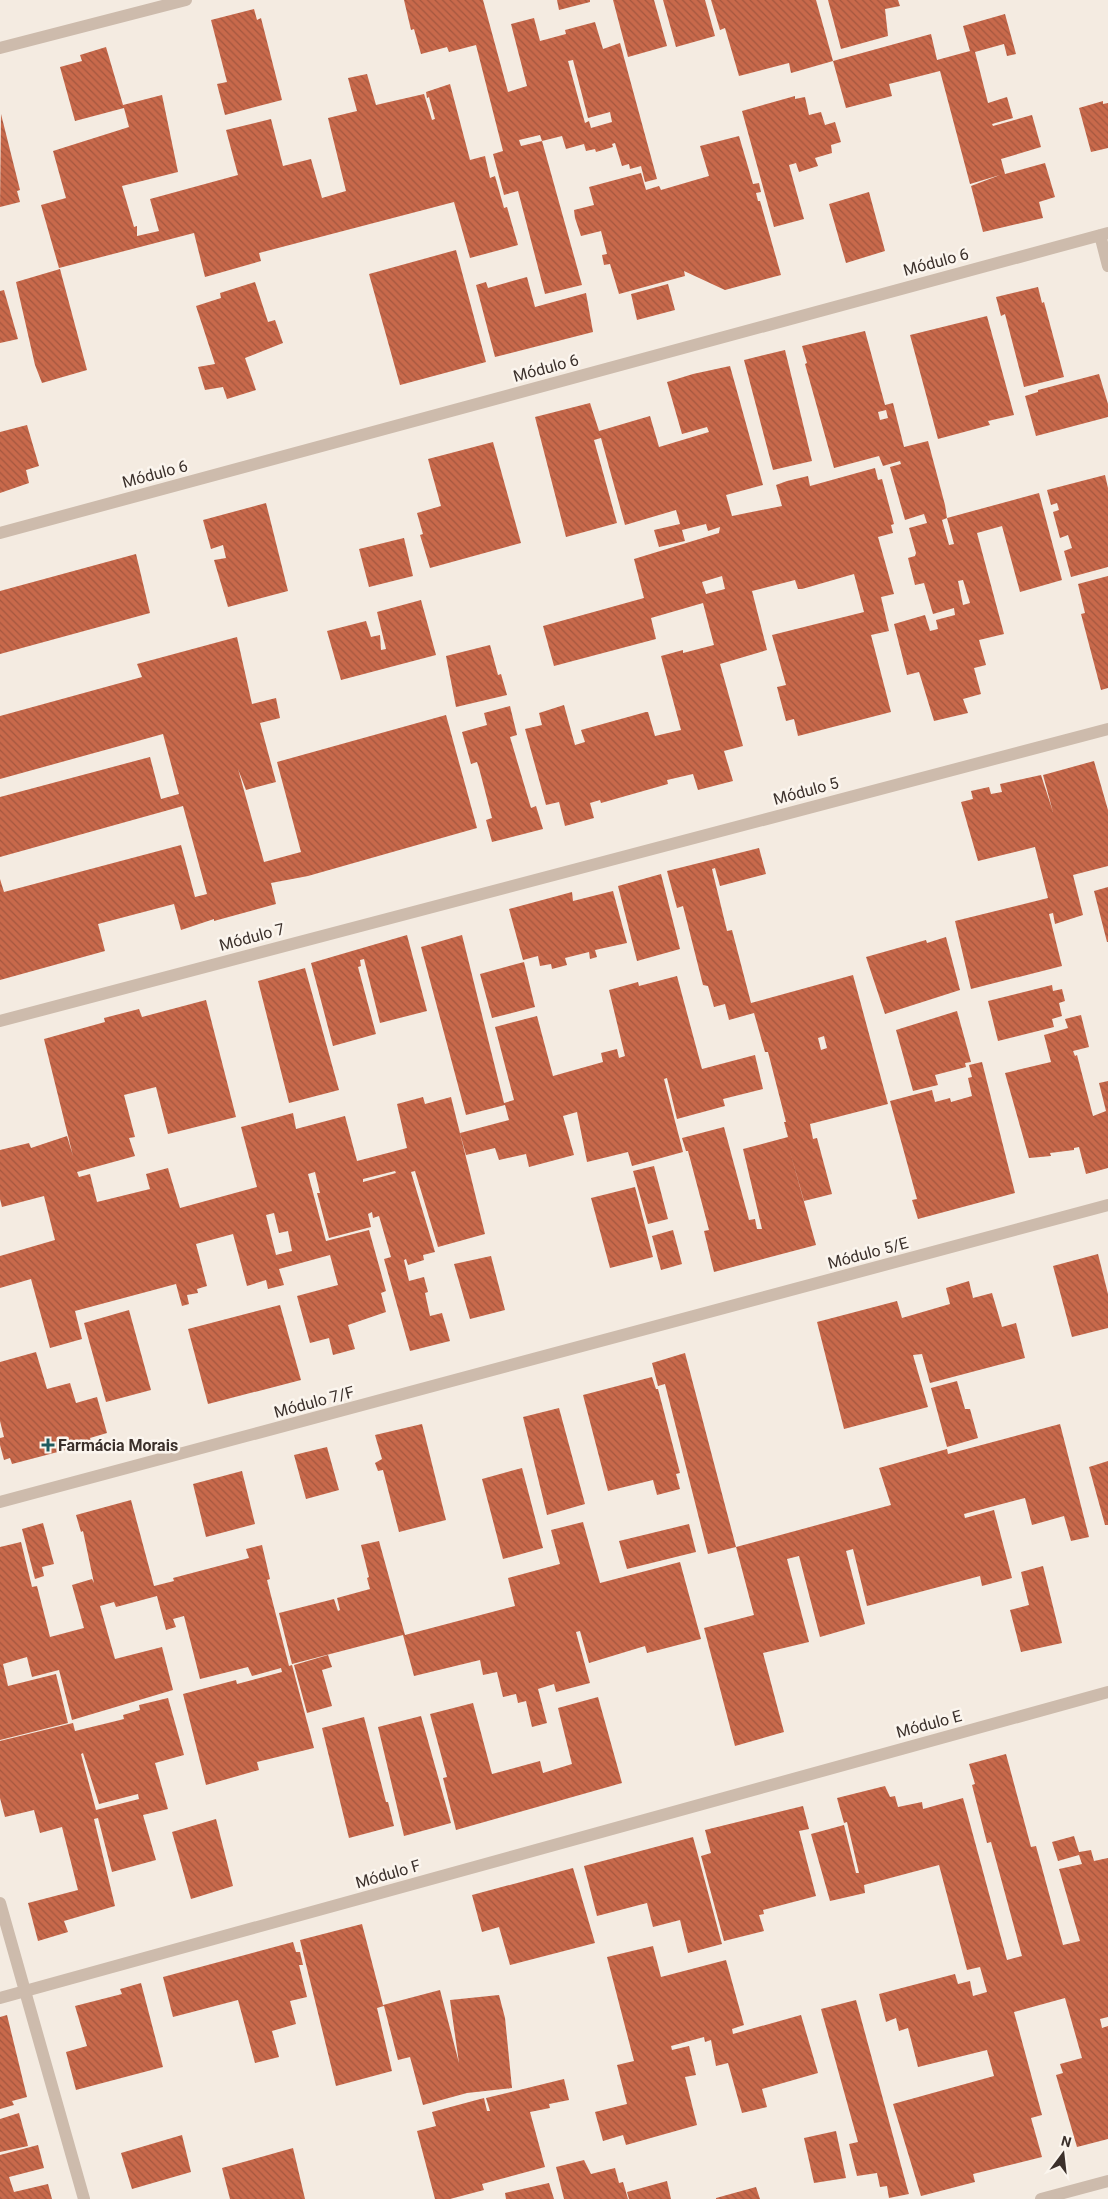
<svg xmlns="http://www.w3.org/2000/svg" width="1108" height="2199" font-family="Roboto,sans-serif">
  <defs>
    <pattern id="building-back-hatch" width="6" height="6" patternUnits="userSpaceOnUse" patternTransform="scale(1.25)"><rect width="6" height="6" fill="#c8694b"/><path d="M-1 5l2 2M0 0l6 6M5-1l2 2" fill="none" stroke="#a4573f"/></pattern>
  </defs>
  <rect width="100%" height="100%" fill="#f4ebe1"/>
  <path fill="url(#building-back-hatch)" fill-rule="evenodd" d="M404 0H483L508 92 527 86 511 24 534 18 540 41 566 34 565 30 595 22 603 49 620 43 657 179 645 182 641 166 630 169 629 164 622 166 615 143 612 144 613 147 596 152 595 149 586 151 584 144 566 149 562 136 542 141 540 135 519 140 521 146 542 141 582 285 545 294 518 191 504 195 493 154 503 151 476 45 449 52 447 47 421 54 414 29 411 30ZM573 60 588 118 610 112 612 122 591 128 589 121 585 123 568 61Z
    M557 0H590V2L559 10Z
    M613 0H654L667 46 628 57Z
    M663 0H705L715 36 676 47Z
    M711 0H816L833 61 791 73 789 63 739 76 725 28 720 30Z
    M828 0H898L900 6 885 9 888 36 841 49Z
    M254 9 257 20 261 18 282 100 225 115 217 84 227 82 211 20Z
    M1005 14 1016 54 1007 56 1004 44 975 52 988 103 1007 97 1013 118 992 124 993 126 1032 115 1041 147 1001 159 1005 174 1045 163 1055 197 1039 202 1043 218 983 232 971 186 1000 175 970 184 940 71 889 84 892 96 846 108 833 61 931 34 937 60 970 51 963 26Z
    M106 47 123 105 162 95 178 172 122 186 134 227 137 226V236L159 231 150 199 238 175 226 130 271 119 283 166 311 159 322 198 346 191 328 118 357 111 348 78 367 74 376 105 424 94 432 120 435 119 429 97 427 98 426 92 450 84 470 160 485 156 490 178 495 176 504 208 507 207 518 245 470 258 454 202 259 253 261 261 205 277 194 233 59 268 41 205 66 198 53 151 129 127 124 108 75 121 60 67 82 61 80 55Z
    M795 96V99L805 97 809 115 821 112 825 125 835 122 841 142 831 145 832 153 815 158 818 166 799 172 796 163 789 165 804 219 774 227 742 111Z
    M1103 101V104L1108 103V148L1091 152 1079 108Z
    M1 114 20 190 17 191 20 202 0 207Z
    M739 136 753 184 759 183 761 192 756 193 758 201H760L781 275 725 290 684 271 685 276 619 294 610 264 604 265 602 255 607 254 601 231 581 236 575 218 574 210 594 205 589 187 641 173 646 190 659 186 661 190 709 176 700 146Z
    M869 192 885 251 846 263 829 204Z
    M456 250 486 362 400 385 369 274Z
    M60 269 87 370 42 383 35 365 16 282Z
    M527 277 535 307 586 293 593 332 495 357 476 285 486 282 488 288Z
    M255 282 268 322 275 320 283 343 245 358 256 390 227 399 223 387 205 390 198 367 215 364 196 306 221 298 220 293Z
    M668 284 675 310 637 320 631 294Z
    M1038 287 1042 303 1044 302 1064 377 1024 387 1005 314 1001 316 996 297Z
    M4 290 18 339 0 343V291Z
    M987 316 1014 415 988 421 990 425 938 439 910 335Z
    M865 331 885 405 893 403 904 447 928 441 945 505 947 518 942 520 949 545 954 544 947 518 1039 493 1062 580 1020 592 1002 526 977 533 1004 634 979 640 986 665 974 668 981 694 963 699 968 713 934 721 919 672 907 675 894 624 925 615 930 631 938 629 936 620 955 615 954 608 933 614 924 583 915 585 908 558 915 556 916 553 909 528 927 523 924 514 905 520 890 467 901 464 900 461 883 466 879 456 834 468 805 364 807 363 802 346ZM886 410 888 418 880 420 878 412ZM963 580 970 603 963 605 958 581Z
    M785 350 812 461 773 470 744 360Z
    M730 366 763 485 726 495 732 516 782 506 776 485 787 481 808 476 810 486 875 468 878 480 882 479 894 524 891 525 893 533 878 537 894 594 881 597 889 631 871 635 891 712 798 736 794 719 786 721 777 687 786 685 772 635 864 612 854 574 802 589H798L795 580 752 591 767 650 720 664 743 746 724 751 733 781 698 790 693 774 667 780 668 784 601 803 600 800 590 803 594 818 565 826 559 802 546 805 525 729 542 725 539 713 564 705 575 745 585 742 581 730 646 712H648L655 736 681 730 661 656 683 650V653L714 645 703 603 651 618 656 639 554 666 543 626 644 598 634 559 719 533 720 527 708 531 706 524 682 530 685 541 659 547 654 530 680 524 676 510 625 525 601 438 594 440 617 523 566 537 535 417 590 403 599 431 650 416 659 447 709 432 707 427 682 434 667 382 693 374ZM722 576 725 589 706 594 702 582Z
    M1099 374 1108 404V417L1036 436 1025 396 1038 392V390Z
    M27 425 39 466 26 470 29 483 0 493V432Z
    M493 442 521 543 430 568 420 535 423 534 417 513 441 506 428 459Z
    M1105 475 1108 488V567L1071 577 1064 551 1072 548 1068 535 1060 538 1053 512 1059 510 1057 503 1051 505 1047 490Z
    M266 503 288 591 228 607 214 560 226 558 223 545 211 549 203 520Z
    M404 538 413 576 369 587 359 549Z
    M136 554 150 613 0 654V591Z
    M1108 576V688L1101 690 1081 614 1085 613 1078 584Z
    M421 600 436 655 341 680 327 631 366 621 371 637 380 635 381 650 386 649 377 612Z
    M237 637 252 704 276 698 280 718 260 723 276 782 246 790 238 769 264 862 301 852 277 762 446 715 477 828 308 876 271 883 276 904 214 921V919L181 930 174 904 98 924 105 951 0 980V879L4 892 181 845 195 897 207 894 183 806 0 857V797L150 757 161 799 179 794 163 734 0 779V716L142 677 137 664Z
    M490 645 498 675 501 674 507 695 456 707 446 656Z
    M510 706 517 735 510 737 531 808 536 806 543 829 492 842 486 820 492 818 479 768 477 762 471 764 462 732 487 725 484 713Z
    M1094 761 1108 810V866L1073 875 1083 915 1055 924 1053 913 1049 914 1062 966 971 989 955 921 1048 898 1035 847 978 861 961 802 973 799 971 791 989 787 991 794 1002 792 1000 784 1041 775 1053 812 1043 775Z
    M759 848 766 874 720 886 715 868 712 869 727 931 732 930 751 1003 853 975 888 1104 810 1124 813 1139 817 1138 832 1194 804 1201 789 1148 816 1245 714 1272 704 1231 709 1230 688 1151H686L682 1138 724 1127 749 1220 755 1219 757 1229H762L743 1149 788 1137 784 1122H786L768 1052H765L754 1013 729 1020 725 1004 714 1007 708 986 703 985 683 906 677 908 667 871ZM824 1036 827 1048 821 1050 818 1038Z
    M661 874 680 949 637 961 618 886Z
    M1108 887V942H1107L1094 891Z
    M613 891 627 943 595 950 597 957 590 959 589 952 565 958 567 965 552 969 551 964 540 966 538 956 523 960 509 909 572 892 573 901Z
    M407 935 427 1011 380 1023 364 959 360 960 361 966 358 967 376 1034 333 1046 311 963Z
    M462 935 504 1103 514 1100 495 1027 537 1016 553 1076 603 1062 601 1053 617 1049 619 1058 625 1056 609 990 638 982 639 986 677 976 702 1069 755 1055 763 1089 723 1099 725 1106 677 1119 667 1078 664 1079 683 1152 632 1166 628 1152 587 1162 577 1112 563 1116 574 1155 529 1167 526 1154 499 1160 495 1148 466 1155 460 1133 509 1120 505 1105 466 1115 421 947Z
    M946 937 960 990 885 1014 866 957 926 940 927 943Z
    M524 962 535 1007 492 1018 480 974Z
    M305 968 339 1090 289 1103 258 981Z
    M1052 985 1053 991 1062 989 1065 1001 1059 1003 1062 1016 1052 1019 1054 1027 998 1041 988 1001Z
    M206 1000 236 1117 168 1134 156 1087 124 1095 135 1137 129 1138 135 1156 77 1172 79 1177 90 1174 97 1202 150 1189 146 1174 168 1168 180 1208 257 1187 241 1127 293 1113 296 1129 345 1116 357 1161 407 1148 397 1104 423 1097 425 1104 451 1097 485 1234 438 1247 415 1171 411 1172 435 1252 423 1255 424 1260 408 1265 406 1259 404 1260 409 1281 424 1277 428 1292 425 1293 430 1316 442 1313 450 1341 410 1351 384 1259 391 1257 379 1216 373 1218 372 1212 368 1214 371 1227 329 1238 317 1193H320L315 1172 308 1174 326 1241 369 1230 386 1291 381 1293 386 1312 348 1325 355 1349 333 1355 329 1338 310 1343 297 1296 338 1285 330 1255 279 1269 284 1285 268 1289 266 1280 247 1286 233 1234 196 1244 207 1286 197 1289 198 1293 187 1295 189 1304 182 1306 176 1284 75 1311 82 1339 50 1348 31 1279 0 1288V1256L55 1240 44 1196 2 1207 0 1199V1150L29 1143 31 1148 67 1136 73 1156 44 1039 105 1022 104 1018 139 1009 142 1017ZM395 1171 396 1173 363 1182V1179ZM274 1213 279 1233 288 1231 292 1251 276 1255 266 1215Z
    M957 1011 971 1062 965 1063 966 1067 935 1075 938 1085 913 1091 896 1030Z
    M1081 1015 1089 1047 1073 1051 1075 1056 1077 1055 1093 1116 1106 1111 1099 1083 1108 1081V1168L1086 1174 1079 1147 1074 1148V1150L1050 1153 1051 1156 1029 1158 1005 1073 1051 1062 1044 1035 1068 1028 1065 1019Z
    M982 1062 1015 1193 918 1219 912 1200 917 1199 890 1101 932 1090 935 1102 950 1098 951 1102 972 1096 968 1078 972 1077 969 1065Z
    M654 1166 668 1219 648 1224 633 1171Z
    M635 1187 653 1257 610 1268 591 1198Z
    M673 1230 682 1264 661 1270 652 1236Z
    M1098 1254 1108 1294V1328L1072 1337 1053 1266Z
    M491 1256 505 1310 470 1319 454 1264Z
    M969 1281 973 1298 992 1293 1002 1327 1016 1323 1025 1358 930 1383 922 1354 913 1355 928 1407 844 1429 817 1322 897 1301 902 1318 950 1304 946 1288Z
    M280 1305 301 1380 208 1404 188 1329Z
    M129 1310 151 1390 106 1402 84 1323Z
    M36 1352 47 1389 70 1383 76 1403 97 1397 107 1433 90 1438 92 1443 12 1464 10 1458 4 1460 0 1445V1438L4 1437 0 1421V1362Z
    M685 1353 736 1547 708 1554 665 1384 658 1386 652 1363Z
    M652 1377 656 1389H658L680 1473 676 1474 680 1489 657 1495 653 1480 608 1491 583 1395Z
    M957 1381 965 1409H970L978 1438 947 1447 931 1388Z
    M559 1408 585 1504 547 1515 523 1417Z
    M422 1424 446 1520 399 1532 383 1470 378 1471 375 1463 382 1459 375 1435Z
    M1060 1424 1089 1537 1071 1541 1064 1516 1032 1525 1025 1498 964 1514 965 1518 994 1510 1012 1578 982 1586 980 1576 867 1606 853 1549 846 1551 865 1624 820 1637 799 1556 787 1559 809 1642 763 1653 784 1732 735 1746 704 1628 754 1615 736 1547 891 1505 879 1468 947 1449 948 1454Z
    M327 1447 339 1490 306 1499 294 1455Z
    M1108 1461V1525H1105L1089 1467Z
    M522 1468 543 1548 503 1559 482 1479Z
    M242 1471 255 1524 206 1537 193 1484Z
    M131 1500 154 1586 174 1581 173 1578 249 1558 246 1549 262 1545 270 1579 267 1580 289 1666 292 1665 314 1748 257 1762 259 1770 206 1785 183 1694 236 1680 237 1684 282 1672 281 1668 252 1676 248 1667 200 1679 184 1616 173 1619 176 1627 166 1630 157 1596 116 1607 114 1602 100 1606 115 1659 162 1647 173 1690 72 1720 59 1670 32 1677 27 1657 3 1664 8 1686 56 1674 68 1723 0 1740V1547L21 1542 32 1587 37 1586 50 1637 84 1628 72 1585 92 1579 94 1583 83 1531 81 1532 76 1515Z
    M583 1522 600 1583 680 1562 701 1639 647 1653 645 1646 589 1663 580 1631 576 1632 590 1683 556 1692 554 1684 538 1689 547 1723 532 1727 526 1701 518 1703 516 1694 503 1697 497 1672 483 1675 480 1660 414 1676 403 1635 292 1664 279 1613 334 1599 338 1611 340 1610 337 1598 370 1589 367 1578 369 1577 361 1545 379 1541 405 1635 515 1606 508 1578 560 1564 551 1530Z
    M43 1523 54 1564 42 1567 44 1576 35 1579 22 1529Z
    M689 1524 696 1552 627 1569 619 1541Z
    M1043 1566 1062 1643 1021 1652 1010 1610 1029 1605 1021 1572Z
    M328 1655 332 1667 322 1670 332 1706 307 1713 294 1665Z
    M598 1697 622 1783 456 1830 443 1778 447 1777 430 1714 473 1703 492 1774 540 1761 543 1773 572 1764 558 1708Z
    M168 1698 184 1755 155 1763 168 1809 143 1815 156 1860 112 1872 98 1818 94 1819 115 1906 64 1921 68 1932 38 1941 28 1903 78 1890 62 1827 40 1833 34 1810 5 1817 0 1798V1741L73 1723 75 1731 108 1723 124 1719 123 1715 140 1710 139 1705ZM83 1753 99 1804 138 1794 139 1799 96 1810 81 1754Z
    M421 1716 451 1823 404 1836 378 1727Z
    M364 1717 386 1802H388L394 1826 349 1838 322 1728Z
    M1006 1754 1031 1847 1036 1846 1063 1945 1080 1941 1059 1869 1082 1864 1079 1855 1058 1861 1052 1842 1074 1836 1079 1852 1091 1850 1094 1861 1108 1858V2017L1100 2019 1102 2028 1108 2026V2139L1077 2147 1056 2075 1063 2073 1060 2064 1082 2058 1065 1998 1014 2012 1042 2115 1031 2118 1042 2157 973 2174 975 2182 921 2196 893 2104 994 2076 987 2050 918 2067 908 2028 899 2031 896 2018 886 2022 879 1994 955 1974 958 1984 970 1981 973 1996 987 1992 980 1967 967 1970 939 1865 864 1885 865 1893 830 1901 811 1834 844 1825 856 1873H859L847 1822 844 1823 837 1798 885 1786 890 1797 895 1796 898 1807 922 1802 923 1809 963 1798 1007 1960 1022 1956 991 1842 987 1843 972 1785 975 1784 969 1764Z
    M803 1806 809 1829 799 1831 816 1896 763 1910 764 1914 759 1915 764 1931 724 1941 701 1856 711 1853 705 1830Z
    M216 1819 233 1886 191 1899 172 1832Z
    M693 1837 722 1944 688 1953 680 1920 653 1927 647 1903 597 1916 584 1866Z
    M573 1868 595 1943 510 1965 499 1927 482 1932 472 1895Z
    M362 1924 383 2005 440 1990 459 2063 450 2000 499 1995 505 2018 512 2088 467 2093 423 2105 410 2057 398 2060 384 2006 377 2008 392 2071 336 2086 300 1940Z
    M293 1942 296 1952H300L303 1965H299L307 1997 290 2001 296 2024 272 2031 279 2057 255 2063 238 2000 173 2017 163 1977Z
    M653 1946 661 1977 726 1960 744 2025 732 2029 733 2034 801 2015 818 2073 762 2089 767 2107 742 2113 728 2063 716 2066 711 2040 705 2042 704 2037 671 2046 672 2050 689 2046 696 2075 685 2077 697 2125 626 2145 623 2135 603 2141 595 2112 627 2104 617 2065 634 2061 607 1957Z
    M141 1983 163 2067 76 2090 66 2052 87 2046 75 2006 122 1994 120 1989Z
    M856 2000 908 2191 909 2194 889 2198 887 2186 880 2187 877 2173 857 2176 849 2144 858 2142 821 2009Z
    M7 2015 27 2097 12 2101 14 2105 0 2109V2017Z
    M564 2079 569 2100 549 2104 550 2108 530 2112 545 2167 482 2184 484 2190 450 2199H435L417 2131 436 2126 432 2112 484 2098 487 2111H490L486 2098Z
    M19 2113 28 2146 0 2152V2119Z
    M836 2131 846 2178 814 2183 804 2138Z
    M182 2135 191 2172 132 2189 121 2153Z
    M38 2145 44 2168 9 2177 14 2192 48 2184 52 2199H0V2155Z
    M293 2148 305 2199H230L222 2168Z
    M584 2160 591 2174 615 2168 619 2183 623 2182 628 2199H564L556 2167Z
    M667 2181 671 2199H629L627 2192Z
    M549 2183 554 2199H506L505 2193Z
    M756 2187 760 2199H716V2198Z"/>
  <g fill="none" stroke-linecap="round" stroke-linejoin="round">
    <path stroke="#cdbbac" stroke-width="12" d="M0 48 186 0
      M1100 235 1108 266
      M0 533 1108 233
      M0 1021 1108 729
      M0 1502 1108 1205
      M0 1903 84 2199
      M0 1998 1108 1692
      M1041 2199 1108 2181"/>
  </g>
  <path fill="#1f5a5e" stroke="#fbf5ee" stroke-width="2" d="M45.5 1437.5h5v5h5v5h-5v5h-5v-5h-5v-5h5z"/>
  <g text-anchor="middle" dominant-baseline="central" stroke-width="5" stroke-linejoin="round" paint-order="stroke">
    <g font-size="16" fill="#3b302b" stroke="#fbf5ee">
      <text transform="translate(936 262) rotate(-15)">Módulo 6</text>
      <text transform="translate(546 368) rotate(-15)">Módulo 6</text>
      <text transform="translate(155 474) rotate(-15)">Módulo 6</text>
      <text transform="translate(806 791) rotate(-15)">Módulo 5</text>
      <text transform="translate(252 937) rotate(-15)">Módulo 7</text>
      <text transform="translate(868 1253) rotate(-15)">Módulo 5/E</text>
      <text transform="translate(314 1402) rotate(-15)">Módulo 7/F</text>
      <text transform="translate(929 1724) rotate(-15)">Módulo E</text>
      <text transform="translate(388 1874) rotate(-16)">Módulo F</text>
    </g>
    <g font-size="16" font-weight="bold" fill="#3b302b" stroke="#fbf5ee" text-anchor="start">
      <text x="58" y="1445">Farmácia Morais</text>
    </g>
  </g>
  <g transform="translate(1063 2154) rotate(15)" stroke="#fbf5ee" stroke-width="4" paint-order="stroke">
  <path d="M0-4L9 19L0 12L-9 19Z" fill="#3b302b"/>
  <text y="-8" font-size="14" font-weight="bold" text-anchor="middle" fill="#3b302b">N</text>
  </g>
</svg>
